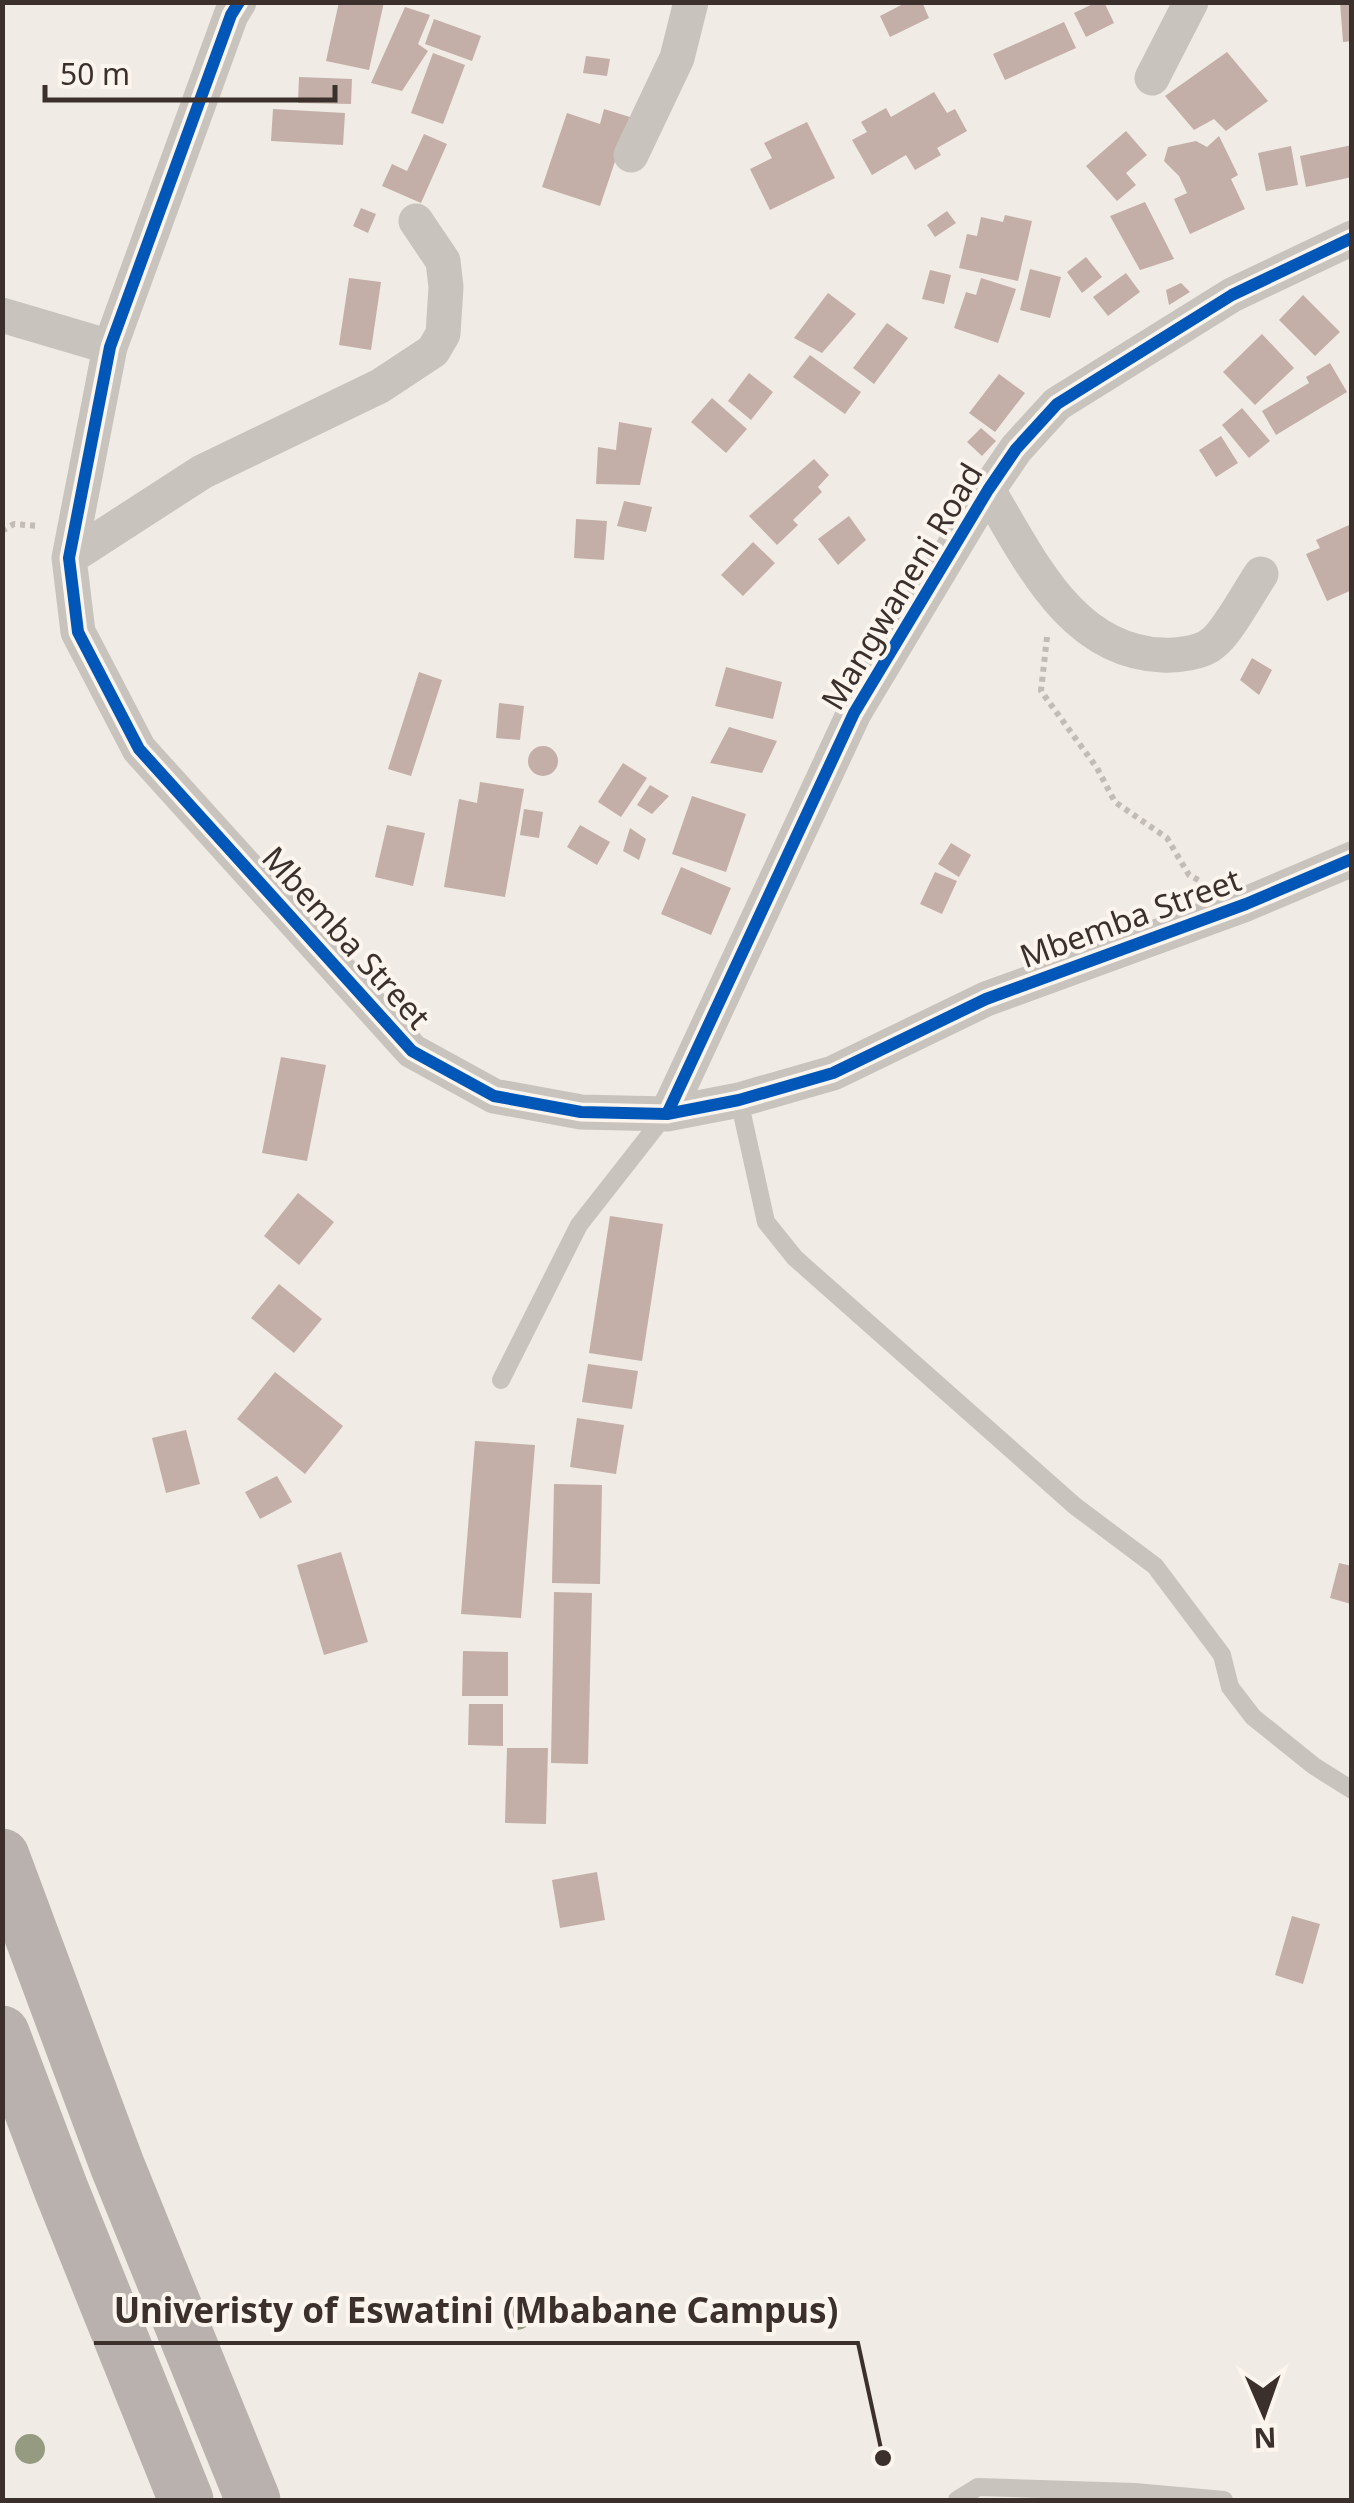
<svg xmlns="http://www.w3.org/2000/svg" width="1354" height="2503" font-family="'Noto Sans',sans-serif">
  <rect width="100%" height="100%" fill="#f0ebe5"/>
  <path fill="#c3afa7" d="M339 2H384L369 70 326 61Z
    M907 2H922L929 18 890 37 880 16Z
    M1097 2H1104L1114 23 1086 37 1074 13Z
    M1340 2H1352V41L1343 42Z
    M405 7 430 15 418 44 428 51 402 91 371 83Z
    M434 19 481 36 472 61 425 44Z
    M1064 22 1076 48 1005 80 993 54Z
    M1227 52 1268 101 1226 131 1214 119 1194 130 1165 96Z
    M433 53 465 65 443 124 411 113Z
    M586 56 610 59 607 76 583 73Z
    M299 77 352 79 351 104 298 103Z
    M934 92 947 113 955 109 967 131 937 148 941 155 915 170 906 155 872 175 852 140 867 132 861 122 886 108 891 117Z
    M273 109 345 113 343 145 271 141Z
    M604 109 630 117 600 206 542 187 567 113 600 124Z
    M807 122 835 178 770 210 750 169 772 158 764 143Z
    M1126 131 1147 155 1126 173 1136 185 1117 201 1086 166Z
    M424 134 447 144 421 203 382 186 392 164 407 171Z
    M1219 136 1238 175 1231 179 1245 209 1190 234 1174 199 1187 193 1179 176 1164 161 1168 147 1196 141 1207 147Z
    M1352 145V177L1306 187 1300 156Z
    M1291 146 1298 185 1266 191 1258 153Z
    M1145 202 1174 259 1140 270 1110 216Z
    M361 208 376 214 368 233 353 226Z
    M947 211 956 223 935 237 927 225Z
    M1005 215 1032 221 1018 281 959 268 967 234 977 236 981 217 1003 222Z
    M1086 257 1102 277 1082 293 1067 272Z
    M1030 269 1061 277 1050 318 1020 310Z
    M930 270 951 275 944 304 922 299Z
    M1126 273 1140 292 1108 316 1093 297Z
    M349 278 381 282 371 350 339 345Z
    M981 278 1016 289 998 343 954 328 966 292 976 295Z
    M1181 283 1190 292 1169 305 1166 290Z
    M828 293 856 314 822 353 794 338Z
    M1303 295 1340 332 1315 356 1279 320Z
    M887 323 908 338 874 384 853 368Z
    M1262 334 1294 368 1255 405 1223 372Z
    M810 355 861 392 845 414 793 377Z
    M1330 363 1347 392 1276 435 1262 411 1309 383 1306 377Z
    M749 373 773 392 751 420 728 401Z
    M999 374 1025 393 995 432 969 413Z
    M712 398 747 429 726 453 691 422Z
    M1242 408 1270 441 1249 458 1222 425Z
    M619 422 652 428 640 485 596 484 598 447 616 450Z
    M981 428 996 441 982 456 967 442Z
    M1221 436 1238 463 1216 477 1199 450Z
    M814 459 829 475 818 487 822 492 793 520 798 525 777 545 749 516Z
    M624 501 652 507 646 532 617 526Z
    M849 516 866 540 838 565 818 539Z
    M576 519 607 521 604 560 574 558Z
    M1349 525 1352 531V590L1327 601 1306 554 1320 548 1316 540Z
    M753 542 775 563 743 596 721 575Z
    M1252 658 1272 670 1259 695 1240 680Z
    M726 667 782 682 773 719 715 706Z
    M419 672 442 680 411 776 388 769Z
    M499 703 524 706 520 740 496 738Z
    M729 727 777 741 762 773 710 763Z
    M528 761a15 15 0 1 1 30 0a15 15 0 1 1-30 0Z
    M623 763 647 778 621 817 598 802Z
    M480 782 524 789 505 897 444 887 459 799 477 803Z
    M650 785 669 796 652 814 637 805Z
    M692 796 746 814 726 872 672 854Z
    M524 809 543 812 539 838 520 835Z
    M387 825 425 833 413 886 375 877Z
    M580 825 610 842 597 865 567 847Z
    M630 828 646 839 639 860 623 851Z
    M951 843 971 855 959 877 938 864Z
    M681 867 731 888 711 935 661 914Z
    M935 872 957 881 942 914 920 904Z
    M281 1057 326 1065 307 1161 262 1153Z
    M298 1193 334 1222 299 1265 264 1236Z
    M610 1216 663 1224 642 1361 589 1353Z
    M279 1284 322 1319 294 1353 251 1318Z
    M588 1364 638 1371 632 1409 582 1402Z
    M275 1372 343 1426 305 1474 237 1419Z
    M577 1418 624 1425 616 1474 570 1467Z
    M186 1430 200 1484 166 1493 152 1438Z
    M475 1441 535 1445 521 1618 461 1614Z
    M277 1476 292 1502 260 1519 245 1492Z
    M554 1484 602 1485 600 1584 552 1583Z
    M341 1552 368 1642 324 1655 297 1565Z
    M1339 1563 1352 1566 1351 1604 1330 1598Z
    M554 1592 592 1593 588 1764 551 1763Z
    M463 1651 508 1652V1696H462Z
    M469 1704H503V1746L468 1745Z
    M507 1748H548L546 1824 505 1823Z
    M597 1872 605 1920 560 1928 552 1880Z
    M1292 1916 1320 1924 1303 1984 1275 1975Z"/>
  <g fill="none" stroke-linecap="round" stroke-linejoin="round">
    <path stroke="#c2bbb6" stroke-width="6" stroke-dasharray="5 5" stroke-linecap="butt" d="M2 531 14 524 38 526
      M1047 637 1041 691 1097 768 1115 802 1167 838 1189 875 1200 881"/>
    <path stroke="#c9c3be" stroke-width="18" d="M739 1100 766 1222 795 1258 1075 1506 1155 1566 1222 1655 1230 1687 1253 1717 1314 1766 1352 1790
      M501 1380 579 1225 666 1114
      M957 2500 978 2487 1135 2492 1224 2500"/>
    <path stroke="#c9c3be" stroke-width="35" d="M239 2 231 15 110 347 69 558 78 632 139 749 412 1051 494 1096 581 1112 667 1114 739 1100 833 1073 986 999 1246 904 1352 859
      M1152 78 1191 2
      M631 155 677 58 691 2
      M2 315 110 347
      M988 490C1029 558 1071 652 1162 655 1176 656 1202 653 1213 643 1227 633 1250 590 1261 574
      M69 558 202 472 380 386 433 351 443 334 446 287 443 261 416 221
      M667 1114 854 713 988 490 1016 449 1057 404 1232 295 1352 238"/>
    <path stroke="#b8b1ad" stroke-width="55" d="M2 1856 117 2165 253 2500
      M2 2033 61 2189 186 2500"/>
    <defs>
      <path id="cycleway" d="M239 2 231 15 110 347 69 558 78 632 139 749 412 1051 494 1096 581 1112 667 1114 739 1100 833 1073 986 999 1246 904 1352 859
        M667 1114 854 713 988 490 1016 449 1057 404 1232 295 1352 238"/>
    </defs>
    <use href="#cycleway" stroke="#fbf5ee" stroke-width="19"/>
    <use href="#cycleway" stroke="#0057b8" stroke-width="12"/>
  </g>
  <g fill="#959b80">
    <circle cx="517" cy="2315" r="15"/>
    <circle cx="30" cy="2449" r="15"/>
  </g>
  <g text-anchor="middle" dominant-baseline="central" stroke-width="8" stroke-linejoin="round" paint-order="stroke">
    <g font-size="32" fill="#3b302b" stroke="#fbf5ee">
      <text transform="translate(901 586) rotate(-59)">Mangwaneni Road</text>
      <text transform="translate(1130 917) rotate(-20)">Mbemba Street</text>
      <text transform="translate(347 937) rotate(48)">Mbemba Street</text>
    </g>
  </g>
  <path fill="none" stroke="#3b302b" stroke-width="4" d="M883 2458L858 2343H94"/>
  <circle fill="#3b302b" stroke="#fbf5ee" stroke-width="4" cx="883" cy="2458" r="10"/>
  <g font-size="35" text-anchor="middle" font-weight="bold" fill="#3b302b" stroke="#fbf5ee" stroke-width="8" stroke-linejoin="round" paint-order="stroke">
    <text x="476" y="2323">Univeristy of Eswatini (Mbabane Campus)</text>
  </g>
  <rect width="1354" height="2503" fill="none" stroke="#3b302b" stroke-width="10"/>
  <g transform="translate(1264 2413) rotate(178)" stroke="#fbf5ee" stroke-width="8" paint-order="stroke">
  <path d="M0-8L18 38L0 25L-18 38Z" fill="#3b302b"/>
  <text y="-15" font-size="28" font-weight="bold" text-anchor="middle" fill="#3b302b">N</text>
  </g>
  <path d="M45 85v15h290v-15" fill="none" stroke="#3b302b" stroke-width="5"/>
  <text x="60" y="85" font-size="30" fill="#3b302b" stroke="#fbf5ee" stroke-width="8" paint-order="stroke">50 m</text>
</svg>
